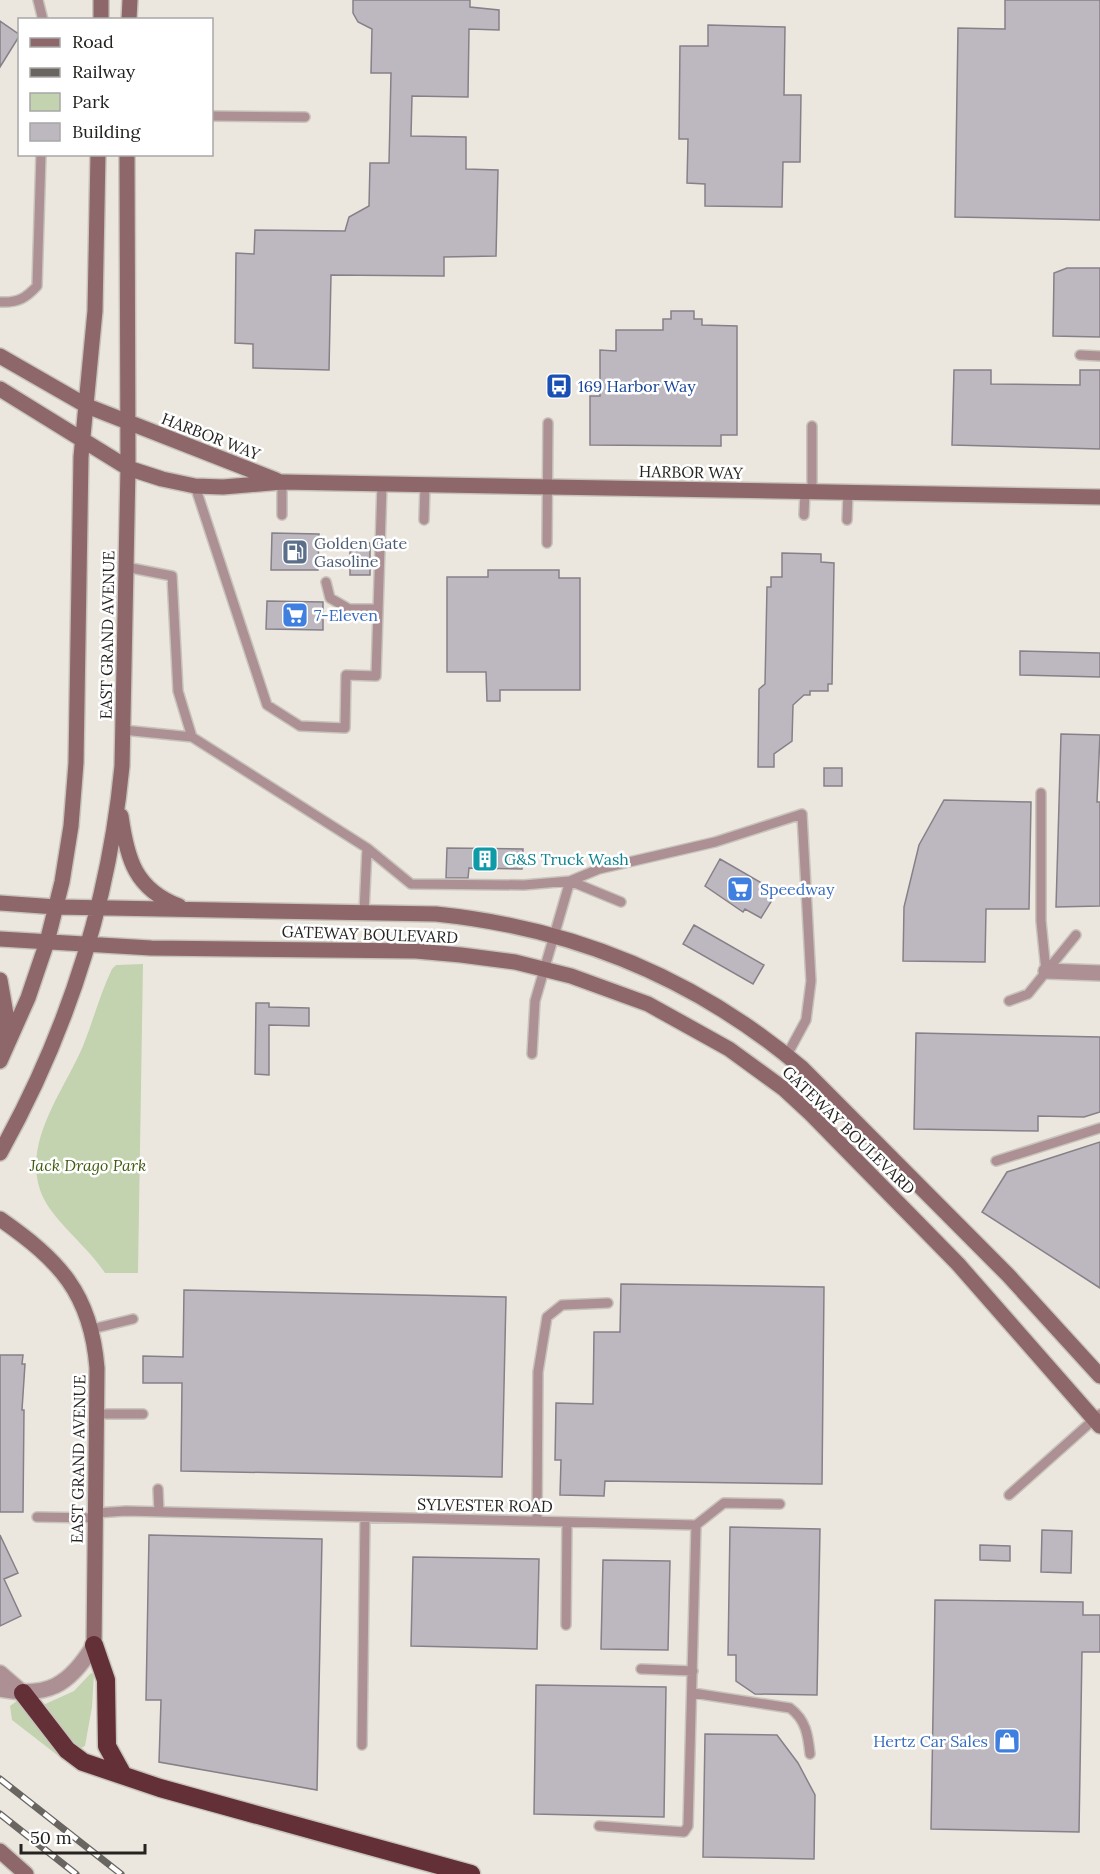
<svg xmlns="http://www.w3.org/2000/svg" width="1100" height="1874" font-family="Lora,serif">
  <rect width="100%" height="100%" fill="#ece7de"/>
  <path fill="#c3d3b0" d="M143 964 138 1273H105C88 1247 56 1223 44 1199 18 1147 63 1093 83 1046 93 1021 100 994 112 969L116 965Z
    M91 1673 94 1674 92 1707 85 1746 79 1749 62 1731 43 1705 74 1691Z
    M18 1700 66 1759 65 1761 12 1720 10 1706Z"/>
  <path fill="#bdb7bf" stroke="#868088" stroke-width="1.5" d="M353 0H470V7L499 10V30L469 29 468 97 412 96 411 136 466 137V169L498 170 496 256 444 257V276L331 275 329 370 253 368V344L235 343 236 253 254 254 255 230 345 231 349 217 369 206 370 163H389L391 73H371L372 29 358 22 353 13Z
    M1005 0H1100V220L955 217 958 28 1005 29Z
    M0 21 20 35 0 67Z
    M708 25 785 27 784 95H801L800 162H783L782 207 705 206V184L687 183 688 139H679L680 46H708Z
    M1067 268H1100V337L1053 336 1054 273Z
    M671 311H694V319H702V325L737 326V435H721V446L590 445V396H600V350L616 351V330H663V319H671Z
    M954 370H991V384L1080 385V370H1100V449L952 445Z
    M272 533 319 534 318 570H271Z
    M350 542 370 543V575H350Z
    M782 553 821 554V562L834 563 832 684H828V691H810V695H804L793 705 792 741 774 754V767H758L759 689 765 684 767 587H771V577H782Z
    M488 570H559V578H580V690H500V701H487L486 672H447V577H488Z
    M267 601 323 602V630L266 629Z
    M1020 651 1100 653V677L1020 675Z
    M1061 734 1100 735 1097 802H1100V906L1056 907Z
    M824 768H842V786H824Z
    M944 800 1031 802 1029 909H986L985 962 903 961 904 907 919 845Z
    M447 848 523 849 522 869 469 868 468 878H446Z
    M720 859 777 892 761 918 745 909 743 912 705 886Z
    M694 925 764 965 753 984 683 944Z
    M256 1003H269V1007L309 1008V1026L269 1025V1075L255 1074Z
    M916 1033 1100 1037V1112L1084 1117 1038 1116V1131L914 1129Z
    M1100 1142V1288L982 1212 1007 1172Z
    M621 1284 824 1287 822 1484 605 1481 604 1496 560 1495 561 1460H555L556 1403 593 1404 594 1332H620Z
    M184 1290 506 1297 502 1477 181 1471 182 1383H143V1356L183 1357Z
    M0 1355H23L22 1364H25L22 1410H24L23 1512H0Z
    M730 1527 820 1529 817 1695 755 1694 736 1681V1655H728Z
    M1042 1530 1072 1531 1071 1573 1041 1572Z
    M0 1535 18 1573 4 1579 21 1616 0 1626Z
    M149 1535 322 1539 317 1790 159 1762 161 1700H146Z
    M980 1545 1010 1546V1561L980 1560Z
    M413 1557 539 1559 537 1649 411 1646Z
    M603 1560 670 1561 668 1650 601 1649Z
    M935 1600 1083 1602V1615H1100V1652H1082L1079 1832 931 1829Z
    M536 1685 666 1687 664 1817 534 1814Z
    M705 1734 777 1735 798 1763 815 1795 814 1859 703 1857Z"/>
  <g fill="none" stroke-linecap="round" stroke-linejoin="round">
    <defs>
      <path id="lane" d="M38 0 43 20
        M212 116 305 117
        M0 302C18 303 26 298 37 286L41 154
        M1080 355 1100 356
        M195 486 267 705 300 726 345 728 346 675 376 676 382 484
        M812 492V426
        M282 515V482
        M804 515 805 492
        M424 520 425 485
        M847 520 848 493
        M547 543 548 423
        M126 567 172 576 178 691 192 737
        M326 582 330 598 349 609H376
        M123 730 192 737 367 848 364 912
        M1041 793V921L1046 971
        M367 848 411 884 524 885 570 881 599 869 715 842 802 814 811 981 806 1020 787 1055
        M1009 1001 1028 994 1076 935
        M532 1054 535 1001 570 881 621 902
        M996 1161 1100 1128
        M92 1329 133 1319
        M97 1414H143
        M158 1489 159 1512
        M1009 1495 1100 1414
        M96 1513 126 1511 696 1525 688 1826 684 1832 599 1826
        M37 1517 95 1518
        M537 1521 538 1372 547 1317 562 1305 608 1303
        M696 1525 724 1503 780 1504
        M566 1625 567 1522
        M641 1669 693 1671
        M693 1693 790 1708C806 1720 808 1735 810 1754
        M362 1745 365 1517"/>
      <path id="street" d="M1046 971 1100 973
        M0 1673 23 1693
        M0 1689C47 1698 69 1686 94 1645"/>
      <path id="secondary" d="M101 20V0
        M129 20 130 0
        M0 356 87 406 276 480
        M0 389 128 468 162 479 195 486 223 487 282 482 1100 497
        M121 816C127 859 135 889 179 906
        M0 903 56 907 436 914C573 928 697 979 802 1068L1008 1275 1100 1376
        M0 939 151 948 416 951 461 955 515 962 571 976 648 1004 729 1049 784 1089 811 1114 958 1264 1100 1426
        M0 980 6 1014 2 1045
        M0 1061 28 998 47 942 62 882 71 826 76 763 81 457 95 311 98 154
        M0 1153C67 1033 109 902 122 766L128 468 127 154
        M0 1219C59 1260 91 1293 97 1368L94 1645
        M0 1851 26 1874"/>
      <path id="highway" d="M94 1645 106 1680 107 1746 123 1775
        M23 1693 67 1750 83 1762 160 1788 471 1874"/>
    </defs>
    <use href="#lane" stroke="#c8c4bc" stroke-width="12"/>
    <use href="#street" stroke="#c8c4bc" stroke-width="18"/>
    <use href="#secondary" stroke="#c8c4bc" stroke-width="18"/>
    <use href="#highway" stroke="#c8c4bc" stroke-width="21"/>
    <use href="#lane" stroke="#ac9093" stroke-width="9"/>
    <use href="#street" stroke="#ac9093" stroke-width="15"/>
    <use href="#secondary" stroke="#8e676b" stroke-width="15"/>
    <use href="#highway" stroke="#633038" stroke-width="18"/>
    <defs>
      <path id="rail" d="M0 1779 121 1874
        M0 1814 76 1874"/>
    </defs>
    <use href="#rail" stroke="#696661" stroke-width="7"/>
    <use href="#rail" stroke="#fff" stroke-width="4.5" stroke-dasharray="14" stroke-linecap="butt"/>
  </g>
  <defs>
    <symbol id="bus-square" viewBox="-11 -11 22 22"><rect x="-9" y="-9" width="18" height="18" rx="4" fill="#1a4fb4" stroke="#fff"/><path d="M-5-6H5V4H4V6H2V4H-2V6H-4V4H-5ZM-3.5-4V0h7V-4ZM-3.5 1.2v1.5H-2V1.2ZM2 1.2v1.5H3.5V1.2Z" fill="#fff"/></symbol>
    <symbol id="fuel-square" viewBox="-11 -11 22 22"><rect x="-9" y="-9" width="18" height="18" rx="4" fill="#5c6f8a" stroke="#fff"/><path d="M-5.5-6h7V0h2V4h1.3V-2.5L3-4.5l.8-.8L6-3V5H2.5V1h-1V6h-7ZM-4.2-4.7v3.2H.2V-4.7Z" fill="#fff"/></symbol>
    <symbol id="supermarket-square" viewBox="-11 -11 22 22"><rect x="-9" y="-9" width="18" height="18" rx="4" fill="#3f7fe0" stroke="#fff"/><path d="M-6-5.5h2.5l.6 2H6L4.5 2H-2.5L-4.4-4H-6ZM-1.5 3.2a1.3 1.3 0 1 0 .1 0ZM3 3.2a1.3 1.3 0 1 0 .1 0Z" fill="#fff"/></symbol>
    <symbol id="building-square" viewBox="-11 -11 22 22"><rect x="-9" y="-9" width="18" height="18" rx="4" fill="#0f9aa8" stroke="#fff"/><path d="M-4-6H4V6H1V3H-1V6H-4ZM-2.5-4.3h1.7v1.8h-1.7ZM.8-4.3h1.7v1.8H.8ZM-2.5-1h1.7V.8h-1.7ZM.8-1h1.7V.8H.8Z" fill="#fff"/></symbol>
    <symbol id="shop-square" viewBox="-11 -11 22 22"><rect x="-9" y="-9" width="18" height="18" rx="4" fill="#3f7fe0" stroke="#fff"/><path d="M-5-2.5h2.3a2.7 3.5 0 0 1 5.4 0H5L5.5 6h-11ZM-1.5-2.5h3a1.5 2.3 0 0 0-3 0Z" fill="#fff"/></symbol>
  </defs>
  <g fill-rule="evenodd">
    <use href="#bus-square" x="544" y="371" width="30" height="30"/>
    <use href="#fuel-square" x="280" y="537" width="30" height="30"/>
    <use href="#supermarket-square" x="280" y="600" width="30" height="30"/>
    <use href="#building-square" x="470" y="844" width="30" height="30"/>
    <use href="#supermarket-square" x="725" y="874" width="30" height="30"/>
    <use href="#shop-square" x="992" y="1726" width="30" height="30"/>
  </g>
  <g text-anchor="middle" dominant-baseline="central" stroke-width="5" stroke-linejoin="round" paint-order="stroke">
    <g font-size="16" fill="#164399" stroke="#fff" text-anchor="start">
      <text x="578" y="386">169 Harbor Way</text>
    </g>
    <g font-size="16" fill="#252320" stroke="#fff">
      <text transform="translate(211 436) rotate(21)">HARBOR WAY</text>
      <text transform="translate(691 472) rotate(1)">HARBOR WAY</text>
      <text transform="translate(107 635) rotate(-89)">EAST GRAND AVENUE</text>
      <text transform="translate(370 934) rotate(2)">GATEWAY BOULEVARD</text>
      <text transform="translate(849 1130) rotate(44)">GATEWAY BOULEVARD</text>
      <text transform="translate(78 1459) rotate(-89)">EAST GRAND AVENUE</text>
      <text transform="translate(485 1505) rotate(1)">SYLVESTER ROAD</text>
    </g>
    <g font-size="16" fill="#4e5e75" stroke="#fff" text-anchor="start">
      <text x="314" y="543">Golden Gate<tspan x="314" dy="18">Gasoline</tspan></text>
    </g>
    <g font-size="16" fill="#366cbe" stroke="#fff" text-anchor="start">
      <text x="314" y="615">7-Eleven</text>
      <text x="760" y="889">Speedway</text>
      <text x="988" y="1741" text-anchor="end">Hertz Car Sales</text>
    </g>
    <g font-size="16" fill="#0d838f" stroke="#fff" text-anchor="start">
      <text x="504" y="859">G&amp;S Truck Wash</text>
    </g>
    <g font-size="16" font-style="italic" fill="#405b10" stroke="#fff">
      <text x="88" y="1165">Jack Drago Park</text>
    </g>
  </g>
  <rect x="18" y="18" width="195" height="138" fill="#ffffff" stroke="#a8a7a6" stroke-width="1.5"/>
  <rect x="30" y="38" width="30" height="9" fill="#8e676b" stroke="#a8a7a6" stroke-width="1.5"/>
  <text x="72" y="48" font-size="18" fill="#252320">Road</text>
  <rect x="30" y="68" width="30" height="9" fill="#696661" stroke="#a8a7a6" stroke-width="1.5"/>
  <text x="72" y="78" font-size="18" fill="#252320">Railway</text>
  <rect x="30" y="93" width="30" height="18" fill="#c3d3b0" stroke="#a8a7a6" stroke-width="1.5"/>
  <text x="72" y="108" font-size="18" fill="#252320">Park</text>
  <rect x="30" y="123" width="30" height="18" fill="#bdb7bf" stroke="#a8a7a6" stroke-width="1.5"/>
  <text x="72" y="138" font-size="18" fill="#252320">Building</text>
  <path d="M21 1844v9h124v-9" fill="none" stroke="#252320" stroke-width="3"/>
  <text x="30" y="1844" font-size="18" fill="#252320" stroke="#ffffff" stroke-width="4.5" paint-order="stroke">50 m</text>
</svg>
